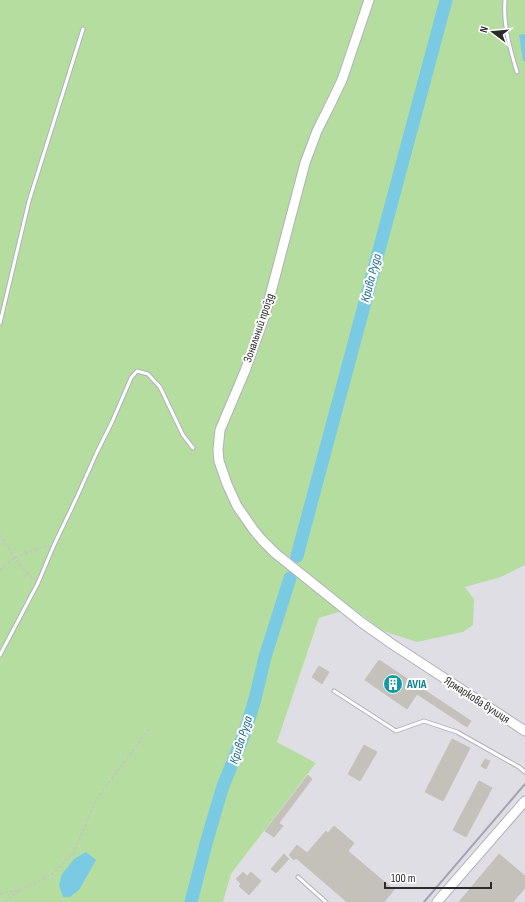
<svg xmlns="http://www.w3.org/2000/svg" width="525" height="902" font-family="'Sofia Sans Condensed',sans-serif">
  <rect width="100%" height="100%" fill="#ebe5de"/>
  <path fill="#e0dee5" d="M525 565V902H223L231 874 316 763 277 742 319 618 352 608 383 631 465 587 501 577Z"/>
  <path fill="#b6dda0" d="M0 0H525V565L501 577 465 587 474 599 473 625 463 632 417 642 383 631 352 608 319 618 277 742 316 763 231 874 223 902H0Z"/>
  <path fill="#7bcae4" d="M525 34V61H523L519 35Z
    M86 852 96 860 79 890 70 897H63L59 885 62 874 74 859Z"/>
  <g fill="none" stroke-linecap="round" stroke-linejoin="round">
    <path stroke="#7bcae4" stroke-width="13" d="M297 556 446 0
      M191 902 206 844 214 816 223 786 245 732 255 699 265 657 290 578"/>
  </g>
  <path fill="#c4c0ba" stroke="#c7c1b8" d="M379 660 471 721 467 727 417 694 407 709 365 680Z
    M319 666 329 672 322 684 312 677Z
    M452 739 470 748 443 801 425 792Z
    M364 745 377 752 360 781 348 774Z
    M485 759 490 761 486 769 481 766Z
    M308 775 312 779 279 823 283 826 274 837 265 831Z
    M479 781 492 788 466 837 453 830Z
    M334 826 354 843 348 851 394 890 384 902H347L296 858 294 860 289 855 297 845 307 853 326 831 328 833Z
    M284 854 289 859 276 873 271 869Z
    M499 854 525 876V888L513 902H459Z
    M243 872 247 876 251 872 261 881 249 895 239 886 241 884 236 879Z"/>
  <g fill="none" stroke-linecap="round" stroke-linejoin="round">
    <defs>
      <path id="lane" d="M505 0C503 25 510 49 517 72
        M0 323 29 201 83 29
        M0 655 38 583 54 545 76 499 97 452 112 422 131 378 137 371 148 374 160 387 183 435 193 448
        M334 691 396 731 424 721 457 732 519 767 525 772
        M298 877 326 902"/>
      <path id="secondary" d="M369 0 342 80 331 103 317 131 305 163 265 315 245 371 220 430 218 450 219 461 227 484 237 506 253 529 262 540 275 553 361 622 392 644 525 731
        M437 902 525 801"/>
    </defs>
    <use href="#lane" stroke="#afb1ba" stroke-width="5"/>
    <use href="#secondary" stroke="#afb1ba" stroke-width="11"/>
    <path stroke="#c4c4c4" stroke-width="1.5" stroke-dasharray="3 2" stroke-linecap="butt" d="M0 535C10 551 20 568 35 580
      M0 570 14 558 45 546H49
      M0 894 23 889 54 873 74 852 97 798 149 729
      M5 902 21 890"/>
    <use href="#lane" stroke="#fff" stroke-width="3"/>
    <use href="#secondary" stroke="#fff" stroke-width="9"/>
    <path stroke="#a1a5b3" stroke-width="2" d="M424 902 525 784"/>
  </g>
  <defs>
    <symbol id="building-disc" viewBox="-11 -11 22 22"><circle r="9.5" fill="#0f9aa8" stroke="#fff"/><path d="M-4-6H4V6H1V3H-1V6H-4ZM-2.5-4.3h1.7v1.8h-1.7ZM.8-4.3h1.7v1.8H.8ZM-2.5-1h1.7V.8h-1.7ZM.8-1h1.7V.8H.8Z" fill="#fff"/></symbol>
  </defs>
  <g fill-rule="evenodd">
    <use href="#building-disc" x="382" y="673" width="22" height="22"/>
  </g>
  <g text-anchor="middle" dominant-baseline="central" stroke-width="4" stroke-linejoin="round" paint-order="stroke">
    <g font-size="12" fill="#2b2b2b" stroke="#fff">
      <text transform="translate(259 328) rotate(-71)">Зональний проїзд</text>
      <text transform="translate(477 700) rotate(33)">Ярмаркова вулиця</text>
    </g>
    <g font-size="12" font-weight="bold" fill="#0d838f" stroke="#fff" text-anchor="start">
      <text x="407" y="684">AVIA</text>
    </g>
    <g font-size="13" font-style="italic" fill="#1a6a90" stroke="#fff">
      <text transform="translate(371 278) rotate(-75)">Крива Руда</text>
      <text transform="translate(241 740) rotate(-72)">Крива Руда</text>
    </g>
  </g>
  <g transform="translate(493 32) rotate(286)" stroke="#ffffff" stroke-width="3" paint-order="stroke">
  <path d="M0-3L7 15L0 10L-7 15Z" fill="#2b2b2b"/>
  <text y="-6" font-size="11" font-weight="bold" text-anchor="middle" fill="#2b2b2b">N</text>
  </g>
  <path d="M385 882v6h106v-6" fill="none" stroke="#2b2b2b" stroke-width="2"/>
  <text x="391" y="882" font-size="12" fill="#2b2b2b" stroke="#ffffff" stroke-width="3" paint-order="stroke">100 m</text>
</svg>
